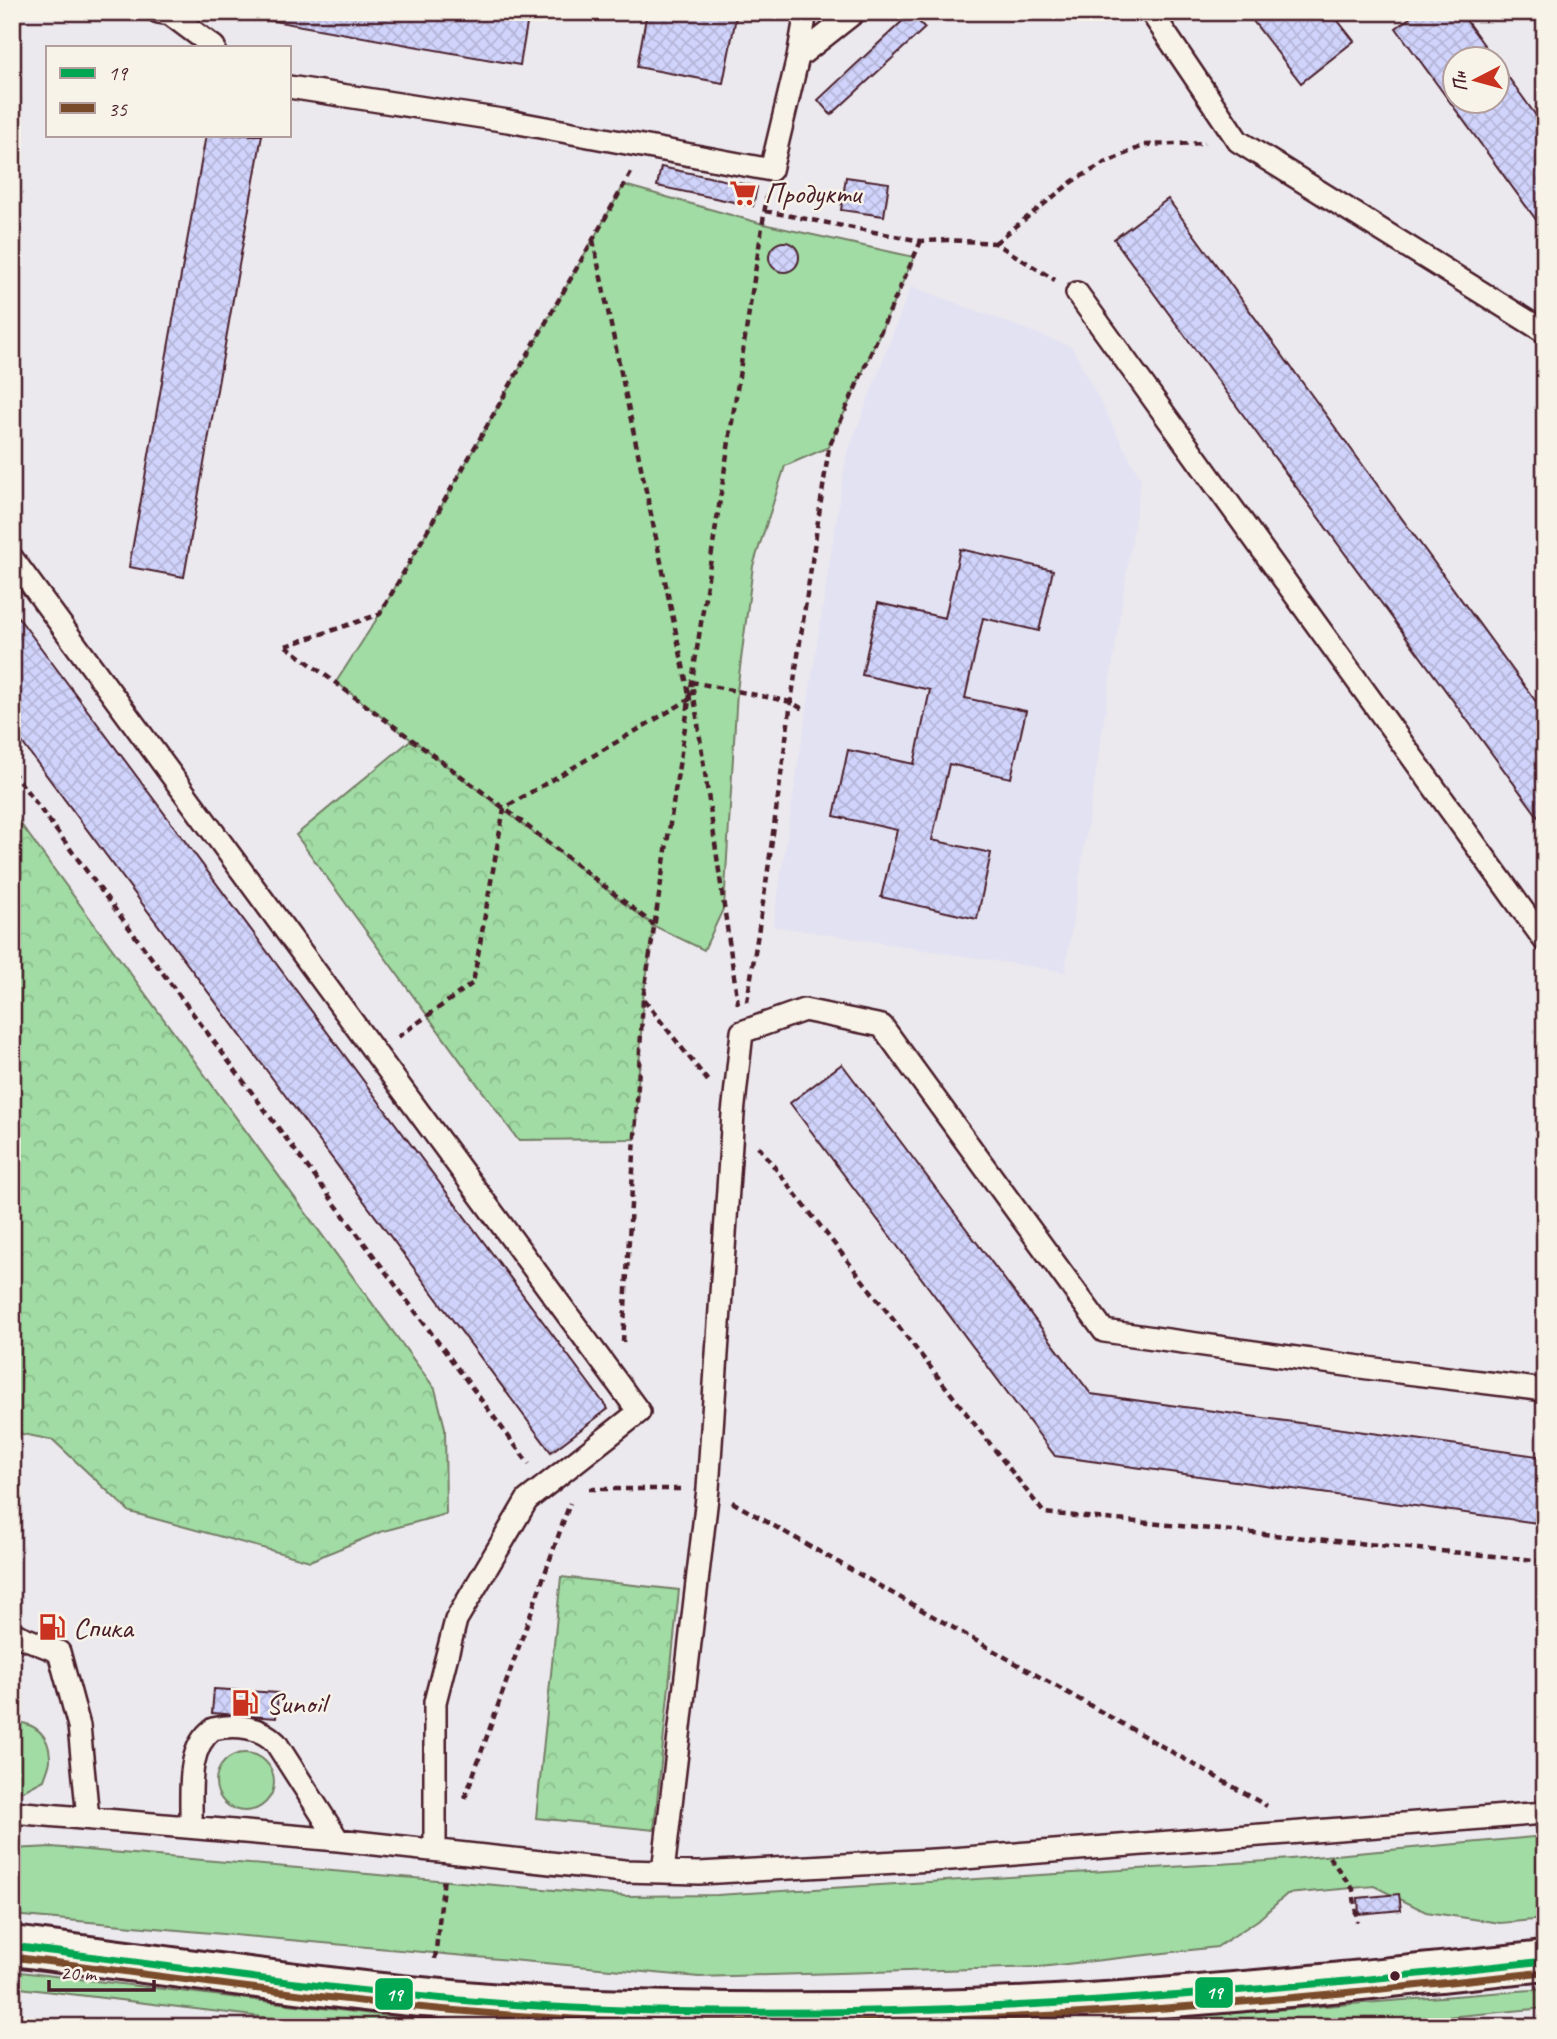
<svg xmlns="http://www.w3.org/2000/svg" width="1557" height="2039" font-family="Caveat,sans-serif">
  <defs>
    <pattern id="forest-crowns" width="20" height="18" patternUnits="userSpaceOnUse" patternTransform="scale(1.75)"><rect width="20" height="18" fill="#a0dca3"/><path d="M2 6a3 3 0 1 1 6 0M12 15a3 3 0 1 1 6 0" fill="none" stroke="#8bbc8c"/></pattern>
    <pattern id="building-cross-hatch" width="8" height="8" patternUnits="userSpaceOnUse" patternTransform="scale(1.75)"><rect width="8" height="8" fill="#d0d3fb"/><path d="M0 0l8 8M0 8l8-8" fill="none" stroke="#b4b5d7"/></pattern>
  </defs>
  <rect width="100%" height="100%" fill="#ebe9ee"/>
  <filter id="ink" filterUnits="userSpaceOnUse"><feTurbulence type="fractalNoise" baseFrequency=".0143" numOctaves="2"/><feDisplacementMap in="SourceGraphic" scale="14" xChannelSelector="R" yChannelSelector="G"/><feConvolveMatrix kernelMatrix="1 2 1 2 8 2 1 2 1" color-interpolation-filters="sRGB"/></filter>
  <g filter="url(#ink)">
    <path fill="#e3e2f2" d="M911 286 1072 347 1141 480 1065 972 773 926 846 457Z"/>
    <path fill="#a0dca3" stroke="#757e67" stroke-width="2" d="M624 185 763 224 914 257 829 447 785 466 753 566 737 691 724 907 704 950 654 926 336 682 380 614Z
      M12 1721C34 1723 49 1733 50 1757 51 1764 46 1773 44 1780L23 1791H12Z
      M216 1782a29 29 0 1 1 58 0a29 29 0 1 1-58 0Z
      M1545 1836V1919L1500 1923 1426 1912 1374 1886 1287 1894 1258 1920 1217 1947 1040 1967 699 1977 12 1915V1849L52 1847 624 1896 717 1895 1268 1861Z
      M12 1971 414 2019 413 2027H345L12 1987Z
      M1545 1989V2008L1338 2027H1032L1095 2024Z
      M445 2020 573 2027H445Z"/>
    <path fill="url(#forest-crowns)" stroke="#757e67" stroke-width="2" d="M412 739 654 926 643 999 635 1139 518 1140 296 835Z
      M12 812 435 1389 445 1428 446 1514 380 1532 310 1561 130 1512 53 1440 12 1432Z
      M561 1577 679 1590 654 1830 536 1818Z"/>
    <path fill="url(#building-cross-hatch)" stroke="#4a1f2b" stroke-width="2" d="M224 12H529L520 65Z
      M647 12H737L723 83 637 67Z
      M1246 12H1331L1354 41 1301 83Z
      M1418 12H1460L1495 60H1456V102H1498V63L1545 128V232L1396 28Z
      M911 13 925 28 831 115 818 100Z
      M206 135H262L184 577 129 567Z
      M661 167 757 187 753 206 657 186Z
      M846 177 889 183 884 216 841 210Z
      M1168 199 1545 714V826L1114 239Z
      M769 257a15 15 0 1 1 30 0a15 15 0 1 1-30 0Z
      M960 549 1053 570 1039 631 983 618 965 698 1026 711 1011 778 949 764 932 840 991 853 977 919 881 897 897 830 834 816 848 750 914 764 930 690 862 675 878 603 945 618Z
      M12 609 608 1409 551 1452 12 729Z
      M842 1064 1091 1394 1545 1457V1524L1055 1456 790 1103Z
      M214 1689 278 1693 276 1718 212 1713Z
      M1399 1894 1401 1910 1359 1914 1358 1898Z"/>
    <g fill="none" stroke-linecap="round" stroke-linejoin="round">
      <defs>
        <path id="lane" d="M158 12 170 14 214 47
          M1151 12 1238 141 1545 332
          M798 57 855 12
          M289 87 508 121 771 170 798 57 806 12
          M1077 293 1545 941
          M12 558 639 1412 527 1500 456 1620 435 1702V1850
          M12 1633 59 1652 79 1726 88 1818
          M12 1812 338 1840 624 1871 699 1873 951 1859 1545 1813
          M191 1826C192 1795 185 1749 213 1729 235 1724 260 1726 276 1743L338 1840
          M663 1872 708 1489 733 1114 742 1032 804 1010 882 1026 1104 1331 1375 1369 1545 1390"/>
        <path id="primary" d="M12 1946C206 1970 400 2002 596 2009 771 2015 947 2013 1121 2001 1263 1991 1404 1976 1545 1961"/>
      </defs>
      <use href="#lane" stroke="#4a1f2b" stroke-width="26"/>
      <use href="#primary" stroke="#4a1f2b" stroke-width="44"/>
      <path stroke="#4a1f2b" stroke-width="4.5" stroke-dasharray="7 5" stroke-linecap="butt" d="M765 211 921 241 948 240 995 243 1055 280
        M995 243 1073 181 1105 163 1145 145 1205 143
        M286 646 380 614 632 171
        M286 646 504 808 654 925
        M12 771 529 1464
        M644 1000 708 1081
        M747 1002 767 877 791 702 829 447 921 241
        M738 1004 692 682 791 702 806 711
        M398 1037 473 983 504 808 690 699 593 240
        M758 1146 1044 1513 1545 1561
        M623 1342 643 999 767 195
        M589 1489H682
        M732 1502 1267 1806
        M465 1798 570 1503
        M1329 1857 1353 1889 1357 1922
        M435 1959 444 1877"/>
      <use href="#lane" stroke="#f7f3e8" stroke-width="21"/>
      <use href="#primary" stroke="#f7f3e8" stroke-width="38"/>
      <defs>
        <path id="bus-1" d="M12 1946C206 1971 400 2001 596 2009 916 2022 1227 1995 1545 1961"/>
        <path id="bus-2" d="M12 1957C206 1981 400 2012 596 2020 771 2026 947 2023 1121 2011 1263 2002 1404 1987 1545 1972"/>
      </defs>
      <use href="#bus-1" stroke="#f7f3e8" stroke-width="12"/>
      <use href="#bus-2" stroke="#f7f3e8" stroke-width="12"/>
      <use href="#bus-1" stroke="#00a651" stroke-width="7"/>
      <use href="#bus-2" stroke="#7a4b2a" stroke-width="7"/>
    </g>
  </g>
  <defs>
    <symbol id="supermarket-bare" viewBox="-9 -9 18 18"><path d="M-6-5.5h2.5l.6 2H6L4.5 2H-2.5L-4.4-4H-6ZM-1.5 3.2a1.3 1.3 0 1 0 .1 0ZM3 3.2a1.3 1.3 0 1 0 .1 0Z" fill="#c8321e" stroke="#f7f3e8" stroke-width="2.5" paint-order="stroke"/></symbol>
    <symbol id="fuel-bare" viewBox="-9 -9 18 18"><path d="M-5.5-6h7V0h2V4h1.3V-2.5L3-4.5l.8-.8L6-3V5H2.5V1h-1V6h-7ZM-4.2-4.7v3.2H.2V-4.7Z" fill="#c8321e" stroke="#f7f3e8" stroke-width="2.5" paint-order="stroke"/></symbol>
  </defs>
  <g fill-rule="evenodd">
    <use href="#supermarket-bare" x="724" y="174" width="38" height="38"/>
    <use href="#fuel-bare" x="33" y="1608" width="38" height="38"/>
    <use href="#fuel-bare" x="226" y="1684" width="38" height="38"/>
  </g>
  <circle fill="#4a1f2b" stroke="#f7f3e8" stroke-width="2.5" cx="1395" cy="1976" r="6"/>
  <g text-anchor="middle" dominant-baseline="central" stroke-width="5" stroke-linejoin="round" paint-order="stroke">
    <g font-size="30" fill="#4a1f2b" stroke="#f7f3e8" text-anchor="start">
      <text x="764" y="193">Продукти</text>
      <text x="73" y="1627">Спика</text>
      <text x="266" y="1703">Sunoil</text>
    </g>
  </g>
  <g stroke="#f7f3e8" stroke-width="2.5">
    <rect x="1194" y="1976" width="40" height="33" rx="7" fill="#00a651"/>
    <rect x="374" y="1977" width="40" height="34" rx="7" fill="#00a651"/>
  </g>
  <g font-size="19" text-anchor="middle" font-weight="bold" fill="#fff">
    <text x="1214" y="1999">19</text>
    <text x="394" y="2001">19</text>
  </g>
  <rect width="1557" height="2039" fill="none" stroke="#f7f3e8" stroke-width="42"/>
  <rect x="21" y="21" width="1515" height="1997" fill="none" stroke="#4a1f2b" stroke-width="2.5" filter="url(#ink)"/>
  <rect x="46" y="46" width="245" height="91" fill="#f7f3e8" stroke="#b29e9c" stroke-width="2"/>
  <rect x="60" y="68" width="35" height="10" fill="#00a651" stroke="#b29e9c" stroke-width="2"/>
  <text x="108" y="80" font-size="21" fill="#4a1f2b">19</text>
  <rect x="60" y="103" width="35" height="10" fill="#7a4b2a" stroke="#b29e9c" stroke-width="2"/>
  <text x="108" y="116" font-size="21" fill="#4a1f2b">35</text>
  <g transform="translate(1476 80) rotate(264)"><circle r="33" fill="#f7f3e8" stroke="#b29e9c" stroke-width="2"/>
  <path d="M0-5L12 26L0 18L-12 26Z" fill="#c8321e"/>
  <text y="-10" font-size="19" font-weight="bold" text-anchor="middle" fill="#4a1f2b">Пн</text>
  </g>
  <path d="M49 1980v10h105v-10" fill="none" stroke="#4a1f2b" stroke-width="3.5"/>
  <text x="60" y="1980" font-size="21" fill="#4a1f2b" stroke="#f7f3e8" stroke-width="5" paint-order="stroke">20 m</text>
</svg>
